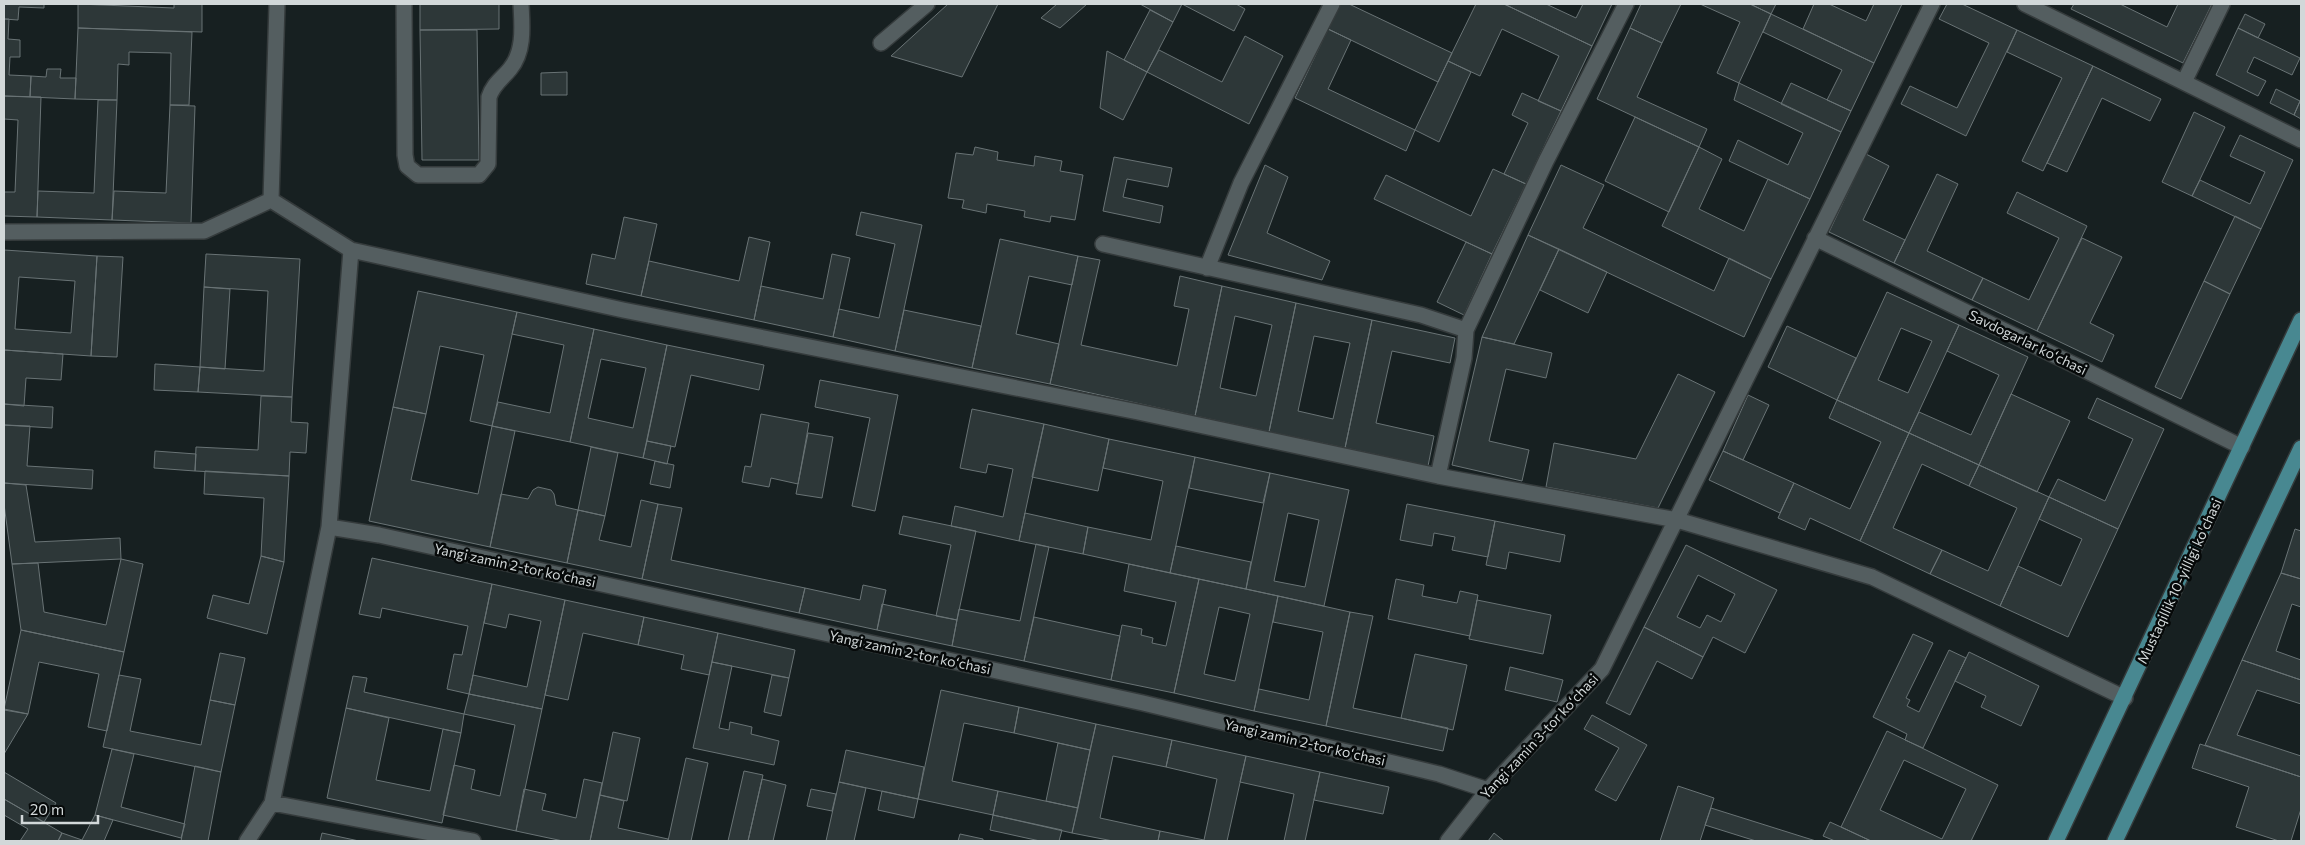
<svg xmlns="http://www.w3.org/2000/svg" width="2305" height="845" font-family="Commissioner,sans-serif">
  <rect width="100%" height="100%" fill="#172021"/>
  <path fill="#2d3738" stroke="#697375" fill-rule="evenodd" d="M4 4H44V8L19 7 18 20 4 19Z
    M78 4 174 8V4H202V32L78 28Z
    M420 4H499V29L420 30Z
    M948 4H998L962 77 891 56Z
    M1057 4H1087L1060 28 1041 18Z
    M1140 4H1182L1173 22Z
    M1182 4H1236L1245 9 1234 31Z
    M1340 4H1349L1452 53 1438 82 1328 29Z
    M1476 4H1504L1592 46 1561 111 1538 101 1559 56 1502 29 1480 76 1448 61Z
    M1504 4H1546L1576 18 1583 4H1612L1592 46Z
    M1641 4H1681L1662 43 1630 28Z
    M1700 4H1750L1771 14 1739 83 1717 73 1740 22Z
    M1750 4H1776L1771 14Z
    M1814 4H1829L1866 21 1874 4H1902L1874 63 1803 29Z
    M1947 4H1962L2017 30 1966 136 1901 104 1910 86 1957 108 1989 43 1939 19Z
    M2074 4H2120L2167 27 2178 4H2212L2183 63 2071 9Z
    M1150 10 1173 22 1147 72 1124 60Z
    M1771 14 1874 63 1851 111 1827 100 1842 70 1763 32Z
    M2245 14 2265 24 2258 38 2238 28Z
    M4 19H9L8 39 20 40V57H10L9 75 31 76 30 97 4 96Z
    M78 28 192 32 189 105H170L171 53 129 52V65L118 64 117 100 75 99Z
    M1630 28 1662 43 1637 97 1707 129 1699 147 1597 99Z
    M2238 28 2300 58 2292 75 2254 57 2247 72 2266 81 2258 96 2216 75Z
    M1328 29 1351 40 1328 89 1415 130 1406 151 1295 98Z
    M420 30H477L479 160H422Z
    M2017 30 2093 66 2043 171 2022 161 2062 78 2007 52Z
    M1245 36 1283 56 1249 124 1147 72 1159 50 1222 82Z
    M1107 51 1147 72 1123 120 1100 108Z
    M1448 61 1471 72 1439 142 1415 130Z
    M2093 66 2161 99 2150 121 2102 98 2067 172 2047 163Z
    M47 69H61L60 78H76L75 99 30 97 31 76 46 77Z
    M567 72V95H541V73Z
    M1739 83 1841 132 1810 199 1729 161 1738 140 1788 165 1803 133 1734 100Z
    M1791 83 1851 111 1841 132 1781 104Z
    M2276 89 2300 101 2294 115 2270 103Z
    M1522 93 1561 111 1526 184 1504 174 1528 123 1512 115Z
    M4 96 41 97 37 217 4 216V192H15L18 120 4 119Z
    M2301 99V119L2294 115Z
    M98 100H117L112 220 37 217 38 191 94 193Z
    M170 105 195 106 191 223 112 220 114 191 166 193Z
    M2194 112 2225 127 2192 196 2162 182Z
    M1635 117 1699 147 1669 212 1605 181Z
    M2240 135 2293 160 2261 229 2192 196 2200 180 2250 204 2265 172 2230 156Z
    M975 147 998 152 997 160 1034 166 1035 156 1062 161 1060 171 1083 175 1075 220 1051 216 1050 222 1024 217 1025 211 987 204 986 213 962 208 964 200 948 198 956 153 973 155Z
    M1699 147 1722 159 1699 209 1744 231 1768 179 1810 199 1771 279 1662 226Z
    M1866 154 1889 166 1863 220 1905 240 1894 263 1829 232Z
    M1114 157 1172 168 1168 187 1127 179 1123 197 1163 206 1160 223 1103 211Z
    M1265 165 1288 177 1267 233 1330 261 1322 280 1228 255Z
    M1561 165 1604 185 1583 228 1714 291 1729 258 1771 279 1744 337 1528 235Z
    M1493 169 1526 184 1492 254 1374 199 1386 175 1471 216Z
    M1937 174 1958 184 1927 251 1983 278 1972 300 1894 263Z
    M2017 192 2087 226 2037 331 1972 300 1983 278 2029 300 2059 238 2007 213Z
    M861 212 922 225 895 351 833 337 839 309 879 318 895 244 856 235Z
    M2235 216 2261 229 2230 294 2204 281Z
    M624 217 657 224 641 296 586 284 592 254 615 259Z
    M1528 235 1559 249 1514 344 1482 337Z
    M749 237 770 242 754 320 641 296 649 261 739 281Z
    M2082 238 2122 257 2090 323 2114 335 2102 362 2037 331Z
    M1000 239 1078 256 1072 285 1029 276 1016 334 1059 344 1050 384 972 368Z
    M1466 242 1492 254 1464 315 1437 302Z
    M1559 249 1607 272 1588 313 1540 290Z
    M4 250 97 256 91 356 4 350ZM19 277 75 281 71 333 15 329Z
    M206 254 300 259 292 397 198 392 200 367 264 371 268 291 204 287Z
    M832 254 850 258 833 337 754 320 761 286 823 299Z
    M97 256 123 257 117 357 91 356Z
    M1078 256 1100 260 1081 345 1177 366 1189 309 1174 306 1180 276 1222 286 1195 416 1050 384Z
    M2204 281 2230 294 2181 399 2155 387Z
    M1222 286 1296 303 1269 432 1195 416ZM1235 316 1272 325 1256 396 1220 388Z
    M204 287 230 289 225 369 200 367Z
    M418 291 517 312 492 426 470 421 484 355 440 346 426 414 393 407Z
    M1887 292 1959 325 1909 433 1837 400ZM1901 328 1932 341 1908 393 1878 380Z
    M1296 303 1372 320 1345 448 1269 432ZM1314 336 1350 343 1333 419 1298 411Z
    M904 310 981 326 972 368 895 351Z
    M517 312 594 329 570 442 492 426 498 402 550 413 564 345 512 334Z
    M1372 320 1455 338 1450 363 1392 351 1376 423 1434 436 1428 466 1345 448Z
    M1959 325 2028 357 1979 465 1909 433 1919 412 1971 435 1999 375 1947 351Z
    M1787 326 1856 358 1837 400 1768 367Z
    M594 329 667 345 643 458 570 442ZM601 359 646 368 633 428 588 418Z
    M1482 337 1552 353 1546 378 1506 369 1489 441 1529 450 1522 481 1452 465Z
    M667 345 764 365 759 390 691 375 675 447 647 441Z
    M4 350 63 354 61 380 26 378 24 406 4 404Z
    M155 364 200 367 198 392 154 390Z
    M1678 374 1715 392 1658 508 1546 487 1554 443 1636 459Z
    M820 380 898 395 875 511 852 506 870 418 815 407Z
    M2011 394 2070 421 2037 492 1979 465Z
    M1748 395 1769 405 1743 460 1723 451Z
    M261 396 292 397 291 422 308 423 306 453 290 452 289 476 195 471 196 447 258 450Z
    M2097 398 2164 429 2118 529 2049 497 2058 479 2105 501 2133 439 2088 418Z
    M1837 400 1909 433 1860 541 1810 518 1805 530 1778 518 1794 483 1850 509 1881 442 1829 418Z
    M4 404 53 407 52 428 4 425Z
    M393 407 426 414 411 480 478 494 492 426 515 431 490 547 369 521Z
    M972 409 1044 424 1019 541 951 526 955 506 1003 517 1013 469 988 464 986 473 960 468Z
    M761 414 809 423 798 484 771 478 769 487 742 482 745 466 751 467Z
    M1044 424 1109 439 1098 491 1032 477Z
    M4 425 30 426 27 466 93 470 92 489 4 483Z
    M808 433 833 437 822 498 796 494Z
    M1909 433 1979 465 1969 486 1922 464 1893 528 1942 550 1930 574 1860 541Z
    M1109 439 1195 457 1170 573 1083 554 1088 527 1151 540 1163 481 1103 468Z
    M647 441 671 446 667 464 643 458Z
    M591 447 618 453 605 516 578 510Z
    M155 451 196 454 195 471 154 468Z
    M1723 451 1794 483 1780 513 1709 480Z
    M1195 457 1270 473 1263 503 1189 488Z
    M655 461 674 465 670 488 650 484Z
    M1979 465 2049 497 2000 606 1930 574 1942 550 1988 571 2017 508 1969 486Z
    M205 471 289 476 284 562 261 556 264 498 204 494Z
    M1270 473 1349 490 1324 606 1246 589ZM1288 513 1319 520 1305 587 1274 581Z
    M4 483 26 485 35 542 120 538 121 559 12 564 4 504Z
    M538 487 551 490 554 494 556 505 578 510 567 563 490 547 501 494 528 499 533 490Z
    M2049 497 2118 529 2068 637 2000 606 2018 566 2061 586 2082 539 2039 519Z
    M641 500 658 504 642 579 567 563 578 510 605 516 599 540 631 547Z
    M658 504 682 508 671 560 805 588 799 613 642 579Z
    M1407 504 1495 521 1488 557 1452 550 1455 537 1434 533 1432 546 1400 540Z
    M1025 513 1088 527 1083 554 1019 541Z
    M903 516 976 531 957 620 936 616 951 545 899 534Z
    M1495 521 1565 535 1560 562 1509 552 1506 569 1486 565Z
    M2295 529 2301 531V579L2281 573Z
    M1036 544 1049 547 1024 661 952 646 959 609 1020 621Z
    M1686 545 1777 590 1745 653 1713 637 1703 657 1644 627ZM1698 575 1735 594 1721 622 1707 615 1700 628 1677 617Z
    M1176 546 1251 562 1246 589 1170 573Z
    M261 556 284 562 267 634 207 618 213 595 249 604Z
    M372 558 492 584 469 694 447 689 454 654 462 655 468 626 382 608 380 618 359 614Z
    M121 559 143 564 124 652 21 630 12 564 38 563 44 612 106 625Z
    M1129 564 1199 579 1174 693 1111 680 1122 625 1142 629 1141 635 1153 638 1152 643 1166 646 1176 602 1124 591Z
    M2281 573 2301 579V607L2292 604 2276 651 2301 660V680L2242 660Z
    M1199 579 1278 596 1254 711 1174 693ZM1219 607 1250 614 1235 681 1204 674Z
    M1396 579 1424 585 1422 596 1457 603 1460 591 1478 595 1470 636 1388 619Z
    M492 584 565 600 542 709 469 694 473 675 527 687 541 621 509 614 506 628 484 623Z
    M863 585 886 590 877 630 799 613 805 588 860 600Z
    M1278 596 1350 612 1326 726 1254 711 1259 689 1309 700 1323 632 1273 622Z
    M565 600 644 617 638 645 583 633 568 700 545 695Z
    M1477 600 1551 615 1543 654 1469 639Z
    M882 604 957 620 952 646 877 630Z
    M1350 612 1373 616 1353 708 1448 728 1443 751 1326 726Z
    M644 617 718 633 709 675 681 669 684 655 638 645Z
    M1034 617 1120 636 1111 680 1024 661Z
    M1644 627 1703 657 1692 679 1657 661 1630 715 1606 703Z
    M21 630 124 652 107 731 88 727 99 674 39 662 28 714 4 709Z
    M718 633 795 650 789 678 712 662Z
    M1913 634 1933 643 1906 698 1910 700 1907 706 1919 712 1949 650 1966 658 1923 748 1905 740 1907 734 1873 717Z
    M1969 652 2039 686 2021 726 1981 707 1986 696 1955 681Z
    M220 653 245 658 235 705 210 700Z
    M1415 654 1467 665 1453 730 1401 718Z
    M2242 660 2301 680V704L2257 690 2237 735 2301 756V777L2205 745Z
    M712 662 732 666 719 728 729 730 730 722 752 727 751 734 779 741 774 765 693 748Z
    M1510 667 1563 680 1557 702 1505 690Z
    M119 675 141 679 130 731 201 745 210 700 235 705 221 772 103 747Z
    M772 675 789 678 781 716 764 712Z
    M353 676 367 678 364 692 464 714 461 733 346 708Z
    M941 690 1019 707 1014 733 964 723 952 781 998 791 993 815 918 799Z
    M469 694 542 709 516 831 443 815 454 765 475 770 471 789 500 796 515 725 464 714Z
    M1019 707 1096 724 1090 750 1014 733Z
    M346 708 389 718 376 780 430 791 443 729 461 733 442 823 327 798Z
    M4 710 28 714 4 754Z
    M1592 715 1647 745 1616 801 1595 790 1619 748 1584 729Z
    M1096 724 1172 740 1166 767 1113 756 1100 818 1160 831 1158 841H1113L1072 833Z
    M1887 731 1998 785 1971 841H1871L1841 827ZM1904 760 1966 789 1942 839 1880 810Z
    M613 732 640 738 627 801 600 795Z
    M1172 740 1246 756 1227 841H1158L1160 831 1204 840 1217 779 1166 767Z
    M1058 743 1090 750 1078 808 1046 801Z
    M2200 744 2301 777V809L2291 841H2279L2236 827 2249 787 2192 768Z
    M112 749 134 754 121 807 185 824 181 838 95 815Z
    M846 750 924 767 918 799 839 782Z
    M1246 756 1320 772 1305 841H1284L1294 794 1240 782Z
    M686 758 708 763 691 841H668Z
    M195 766 221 772 208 841H181Z
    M744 771 763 775 748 841H728Z
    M4 772 56 803 44 822 4 799Z
    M1320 772 1389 787 1383 814 1314 800Z
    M584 779 602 783 590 841H563L516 831 524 789 546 794 542 810 576 818Z
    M762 779 786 785 773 841H748Z
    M839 782 866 788 854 841H826Z
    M1678 786 1714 798 1700 841H1660Z
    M811 789 836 794 832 811 807 806Z
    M882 791 918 799 914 818 878 810Z
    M998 791 1078 808 1072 833 993 815Z
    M600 795 624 801 618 828 668 839V841H590Z
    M4 799 62 833 58 841H20L28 829 4 815Z
    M1711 808 1816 841H1756L1705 825Z
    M95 815 113 820 104 841H58L62 833 82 840Z
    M993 815 1062 830 1059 841H1040L990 830Z
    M1830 822 1841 827 1871 841H1835L1823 836Z
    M322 833 359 841H320Z
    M1494 833 1504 841H1488Z
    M960 834 983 839V841H958Z"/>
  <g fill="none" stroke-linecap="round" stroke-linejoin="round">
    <defs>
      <path id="minor" d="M277 4 271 200 351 250 623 310 1138 412 1438 476 1677 520 1872 577 2125 698
        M404 4 405 155 407 166 418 175H479L488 164 489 97C493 84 502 79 510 69 525 51 522 25 521 4
        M2025 4 2301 140
        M881 43 927 4
        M2184 82 2222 4
        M4 232 204 231 271 200
        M1815 238 2242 447
        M1103 244 1421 315 1466 330 1464 358 1438 476
        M1207 268 1241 183 1332 4
        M1466 330 1546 161 1626 4
        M329 527 379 535 1143 703 1439 774 1488 790
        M272 803 473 841
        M247 841 272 803 329 527 351 250
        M1448 841 1488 790 1602 669 1932 4"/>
      <path id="major" d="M2056 841 2301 320
        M2115 841 2301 448"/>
    </defs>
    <use href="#minor" stroke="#353b3c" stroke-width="18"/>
    <use href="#major" stroke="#353b3c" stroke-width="18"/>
    <use href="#minor" stroke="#545e60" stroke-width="15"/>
    <use href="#major" stroke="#488891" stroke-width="15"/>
  </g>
  <g text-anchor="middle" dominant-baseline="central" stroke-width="5" stroke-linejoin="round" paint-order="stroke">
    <g font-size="14" fill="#d2d8d9" stroke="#060909">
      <text transform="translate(2028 342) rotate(26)">Savdogarlar koʻchasi</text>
      <text transform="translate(515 565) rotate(12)">Yangi zamin 2-tor koʻchasi</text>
      <text transform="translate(2179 581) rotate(-65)">Mustaqillik 10-yilligi ko'chasi</text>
      <text transform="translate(910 652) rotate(12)">Yangi zamin 2-tor koʻchasi</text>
      <text transform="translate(1539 736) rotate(-47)">Yangi zamin 3-tor koʻchasi</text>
      <text transform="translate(1305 742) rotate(13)">Yangi zamin 2-tor koʻchasi</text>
    </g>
  </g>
  <rect width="2305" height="845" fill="none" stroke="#d2d8d9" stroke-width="10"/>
  <path d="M22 815v8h76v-8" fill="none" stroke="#d2d8d9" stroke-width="2.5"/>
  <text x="30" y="815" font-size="15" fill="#d2d8d9" stroke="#060909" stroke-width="4" paint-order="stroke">20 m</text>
</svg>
